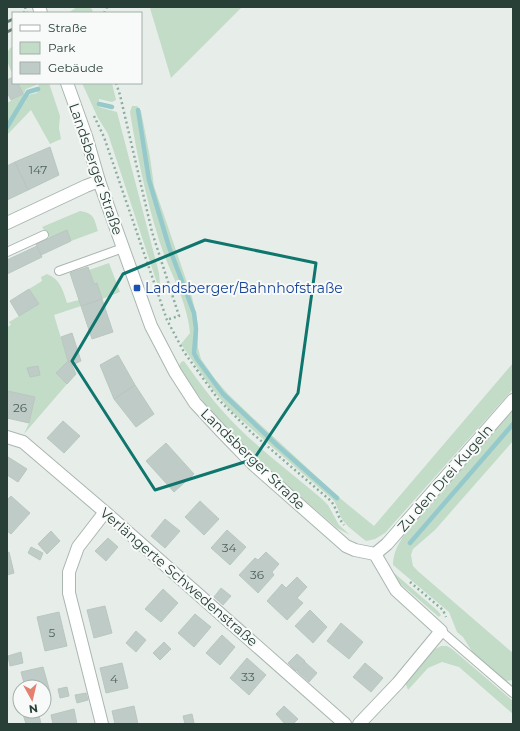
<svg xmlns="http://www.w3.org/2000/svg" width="520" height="731" font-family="Montserrat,sans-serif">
  <rect width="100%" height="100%" fill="#e7eeea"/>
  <path fill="#c2dcc7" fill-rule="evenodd" d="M77 7H88L92 9 93 13H68Z
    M151 7H242L171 78 150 8Z
    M13 46V74C8 65 2 53 13 46Z
    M18 83H49L60 116 59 128 61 139 50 144 31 110 7 135V103L23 94ZM39 84 37 93 28 95 25 100 27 105C23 98 23 95 26 89Z
    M82 83H112L116 100 112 102 99 99V107L117 112 159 273 160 284 158 286 108 134 98 118Z
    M132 106H137L141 111 150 157 154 186 192 297 198 325V348L201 359 215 379 228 394 252 417 341 499 374 526 513 363V389L385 533 375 539 366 541C359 535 347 527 342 519 338 512 338 505 332 499L271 446 229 409 210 386 181 344 190 333C187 299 169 272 159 240 146 198 137 156 130 112Z
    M80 211C94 213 94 218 98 231L71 241 67 231 50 238 42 227Z
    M109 263 120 292 102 299 94 284 89 270Z
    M47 274C60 279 63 290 67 303L79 300 81 306 54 315 68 361 56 373 67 384 24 434 29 423 35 397 8 391 7 395V327L11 325 9 322 39 304 29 289 42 281 41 277Z
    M184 361C203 388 223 414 247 436 271 458 297 478 322 499L328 505 339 525 350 535 337 528C280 478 217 432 179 366L181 362Z
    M513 410V441L435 530 413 549 411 555 413 566 419 572 513 653V680L505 681 473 653 463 637 457 632 449 612 393 565C393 552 399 543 406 532Z
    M393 572 438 611 441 615 439 617 396 580 393 576Z
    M441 646H447L452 649 513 701V714L459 667 442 662 428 668 408 690 405 682 435 649Z"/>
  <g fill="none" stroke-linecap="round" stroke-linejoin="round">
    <path stroke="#95c9cc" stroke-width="4.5" d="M99 104 112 107
      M138 110 149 180 169 247 194 313 196 329 194 353 197 359 214 382 223 394 278 446 337 498
      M7 127 28 92 38 89
      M410 543 513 424"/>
  </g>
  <path fill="#bfcbc6" stroke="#bac7c0" d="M13 77V83H18L23 94 11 100 7 92V80Z
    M50 147 59 175 28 190 15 162Z
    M15 162 28 190 7 200V166Z
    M67 230 71 241 41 255 36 244Z
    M37 246 42 257 7 274V260Z
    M88 267 94 284 97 283 102 299 81 306 70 273Z
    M29 289 39 304 19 316 10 301Z
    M102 299 113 332 92 339 81 306Z
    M72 333 81 361 72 365 68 361 61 337Z
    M118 355 135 385 114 399 100 365Z
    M68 361 72 365 76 374 67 384 56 373Z
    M38 366 40 375 30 377 27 368Z
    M135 385 154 414 136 427 114 399Z
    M8 391 35 397 29 423 7 418Z
    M63 421 80 436 64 453 47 438Z
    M166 443 194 474 174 492 146 461Z
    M8 457 27 469 18 482 7 475V459Z
    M11 496 30 513 11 534 7 531V500Z
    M200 501 219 519 204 535 185 517Z
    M165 519 180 531 165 548 151 536Z
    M227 530 246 547 230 565 211 548Z
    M51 531 60 541 47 554 38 544Z
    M108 538 118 547 106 561 95 551Z
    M31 547 43 553 40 560 28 553Z
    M9 552 14 573 7 575V553Z
    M266 552 279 564 272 572 274 575 258 593 239 575 255 558 258 560Z
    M297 577 307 587 297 598 303 603 287 620 267 601 282 584 286 588Z
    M221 588 231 596 223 605 214 597Z
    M163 589 178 603 161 622 145 609Z
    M105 606 112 633 94 638 87 610Z
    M310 610 327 627 313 643 295 626Z
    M59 612 67 646 45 651 37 617Z
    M195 614 211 627 194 647 178 633Z
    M341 623 363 642 349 659 327 641Z
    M136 631 146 640 136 652 126 643Z
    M222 635 235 647 220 665 206 653Z
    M164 642 171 649 160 660 153 653Z
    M21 652 23 663 10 666 8 656Z
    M297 654 305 661 296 671 288 663Z
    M247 658 266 675 249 695 230 678Z
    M305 662 317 673 309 682 297 671Z
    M122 663 128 688 106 693 100 668Z
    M365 663 383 678 371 692 353 677Z
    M43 667 50 692 44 693V687H25L21 672Z
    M67 687 69 696 60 698 58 689Z
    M86 693 88 700 77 703 75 695Z
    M134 706 138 724H115L112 711Z
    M284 706 298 719 293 724H285L276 714Z
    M74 709 77 724H53L51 715Z
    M22 711H38L41 724H26Z
    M192 714 194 723 185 724 183 716Z"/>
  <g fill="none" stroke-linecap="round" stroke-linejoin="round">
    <defs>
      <path id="service" d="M7 252 44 235
        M59 271 123 248
        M441 631 513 693"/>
      <path id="minor" d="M7 223 86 186 99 181
        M7 437 23 442 105 512 345 724
        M102 724 69 593V572L78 547 105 512
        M359 724 398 683 441 631 396 590 375 554"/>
      <path id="tertiary" d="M39 7 41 13
        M67 83 86 136 99 181 151 326 175 372 195 403 221 431 253 464 346 546 355 550 375 554 387 544 513 400"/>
    </defs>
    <use href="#service" stroke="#aab6b0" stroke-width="10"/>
    <use href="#minor" stroke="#aab6b0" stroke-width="14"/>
    <use href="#tertiary" stroke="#aab6b0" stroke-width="14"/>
    <path stroke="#8baea0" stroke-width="2.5" stroke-dasharray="2 3" stroke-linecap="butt" d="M104 13 107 7
      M116 83 120 95 152 232 179 316 166 320
      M94 116 104 137 167 320 184 352 218 399 252 433 331 501C337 509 338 518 344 525
      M410 582 443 610 446 617"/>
    <use href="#service" stroke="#fff" stroke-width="8"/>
    <use href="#minor" stroke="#fff" stroke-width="12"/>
    <use href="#tertiary" stroke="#fff" stroke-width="12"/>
    <path stroke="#627a71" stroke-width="3" stroke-dasharray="8 4" stroke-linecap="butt" d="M24 13 25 12
      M7 22 13 19
      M7 32 13 29"/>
    <path stroke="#8baea0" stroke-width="2.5" stroke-dasharray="2 3" stroke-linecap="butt" d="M25 7 27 13"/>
  </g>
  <path fill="none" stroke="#0f766e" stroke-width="3" stroke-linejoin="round" d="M205 240 316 263 298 393 254 459 155 490 72 361 123 274Z"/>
  <rect fill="#1a4fb4" stroke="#f7faf8" stroke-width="1.5" x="133" y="284" width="8" height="8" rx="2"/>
  <g text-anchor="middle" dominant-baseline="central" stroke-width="4" stroke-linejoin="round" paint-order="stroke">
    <g font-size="12" fill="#4d625a">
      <text x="38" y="169">147</text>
      <text x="20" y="407">26</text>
      <text x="229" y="547">34</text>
      <text x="257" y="574">36</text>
      <text x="52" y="632">5</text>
      <text x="248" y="676">33</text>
      <text x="114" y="678">4</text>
    </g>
    <g font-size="14" fill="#273f36" stroke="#f7faf8">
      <text transform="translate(96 169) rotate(71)">Landsberger Straße</text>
      <text transform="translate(253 459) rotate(44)">Landsberger Straße</text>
      <text transform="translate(445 478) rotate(-49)">Zu den Drei Kugeln</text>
      <text transform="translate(179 577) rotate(41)">Verlängerte Schwedenstraße</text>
    </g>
    <g font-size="14" fill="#164399" stroke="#f7faf8" text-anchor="start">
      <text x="145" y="288">Landsberger/Bahnhofstraße</text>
    </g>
  </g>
  <rect width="520" height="731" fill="none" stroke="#273f36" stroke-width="16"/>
  <rect x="12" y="12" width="130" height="72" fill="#f7faf8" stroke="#a4afaa"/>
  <rect x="20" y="25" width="20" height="6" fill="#ffffff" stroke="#a4afaa"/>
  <text x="48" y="32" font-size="12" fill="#273f36">Straße</text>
  <rect x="20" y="42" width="20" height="12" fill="#c2dcc7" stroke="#a4afaa"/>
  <text x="48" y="52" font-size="12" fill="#273f36">Park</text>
  <rect x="20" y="62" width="20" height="12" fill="#bfcbc6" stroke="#a4afaa"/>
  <text x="48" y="72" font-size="12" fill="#273f36">Gebäude</text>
  <g transform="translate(32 699) rotate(172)"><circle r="19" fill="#f7faf8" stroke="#a4afaa"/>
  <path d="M0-3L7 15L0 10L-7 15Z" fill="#e4816e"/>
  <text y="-6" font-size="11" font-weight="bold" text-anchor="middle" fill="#273f36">N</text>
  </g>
</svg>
